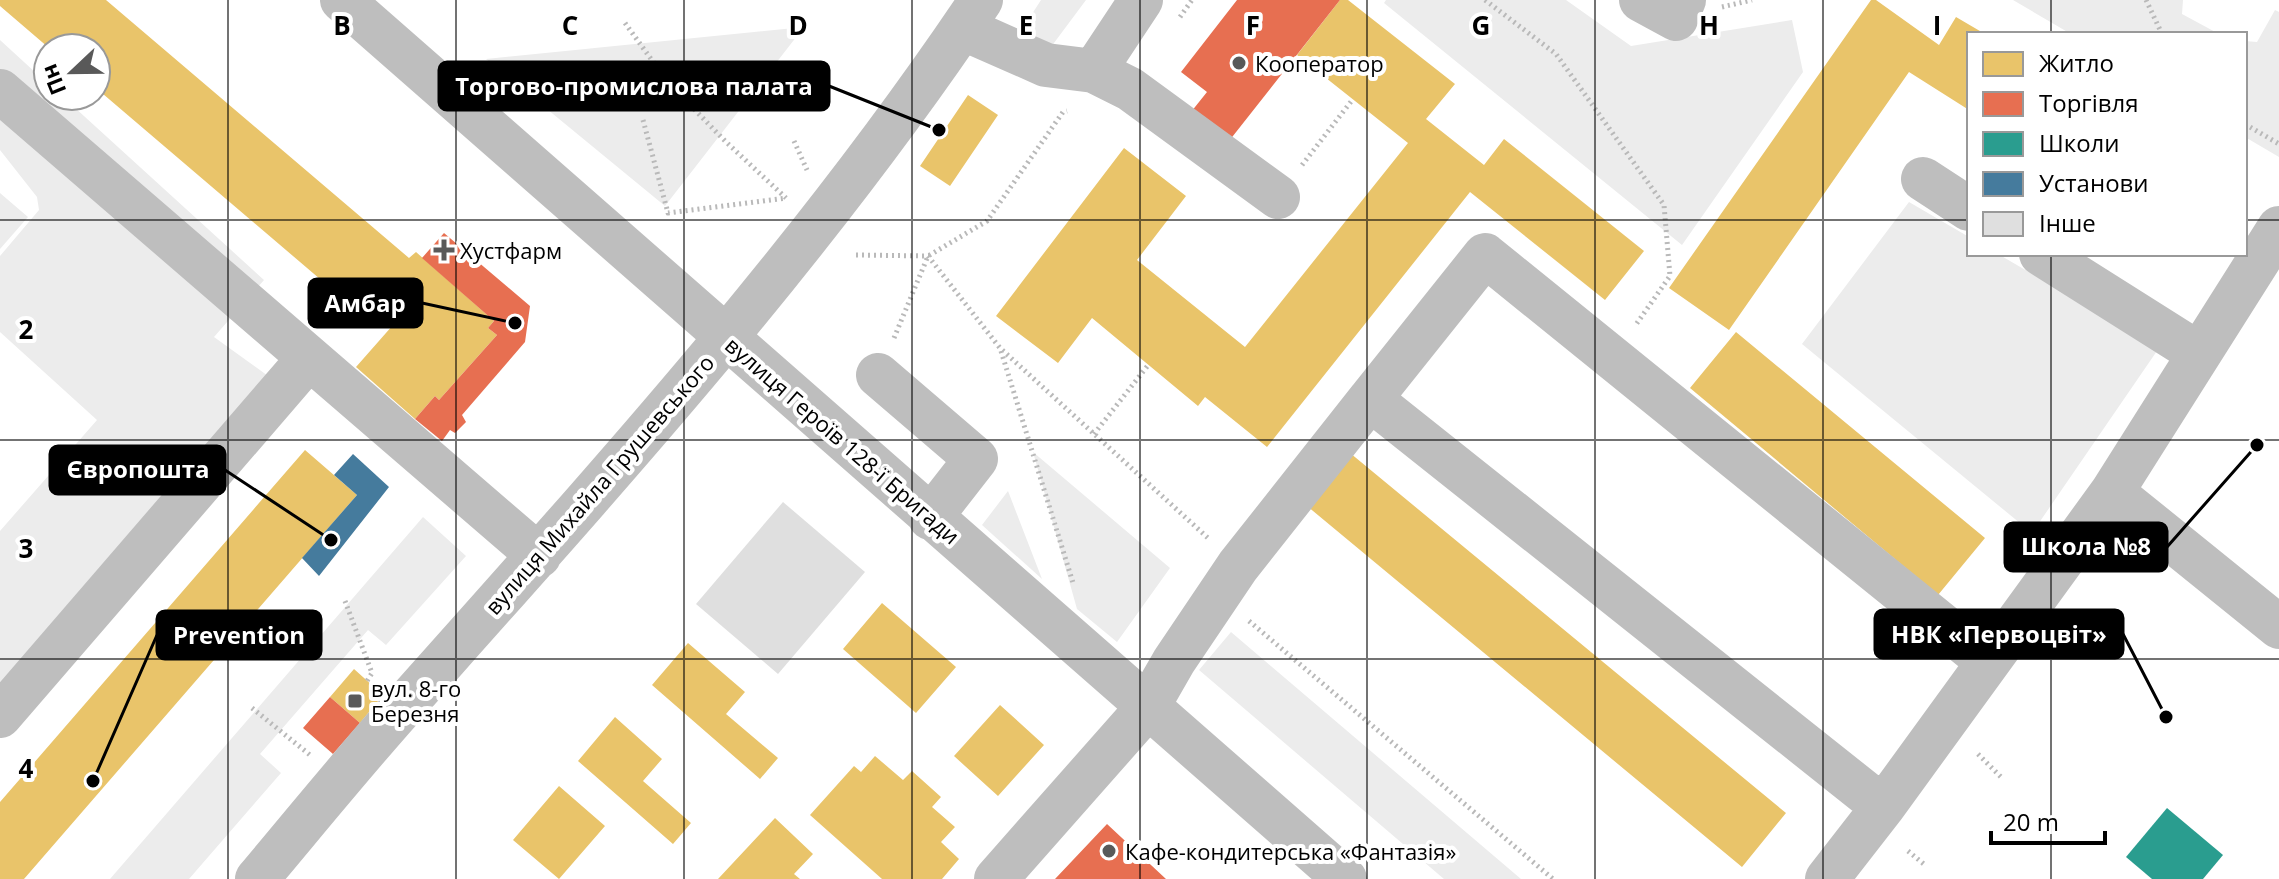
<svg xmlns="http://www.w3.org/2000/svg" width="2279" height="879" font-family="'Open Sans',sans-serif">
  <rect width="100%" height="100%" fill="#fff"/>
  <path fill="#ececec" d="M1041 0H1086L1051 47 1019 34Z
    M1386 0H1566L1631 46 1792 20 1803 72 1682 245 1384 3Z
    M2013 0H2183L2182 14 2219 34H2071Z
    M2275 10 2279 12V157L2245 137V41L2257 42Z
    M804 27 665 206 486 59Z
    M0 40 48 84V96H62L264 280 214 337 275 381 0 697V531L97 420 0 332V256L39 210 37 197 0 150Z
    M0 193 28 217 0 249Z
    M1909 202 1969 237V254H1998L2159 348 2032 533 1802 344Z
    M1033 452 1170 568 1117 642 1077 609Z
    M1008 491 1042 579 982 525Z
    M423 517 466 556 386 645 368 630 260 754 281 773 189 879H110Z
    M1231 632 1521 879H1444L1199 670Z"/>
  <path fill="#e9c46a" d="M0 0H106L409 258 416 252 494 321 488 328 497 335 439 400 435 396 415 419 356 367 393 325 370 304 361 314 96 88V48H49L0 6Z
    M1340 0H1348L1455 84 1426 119 1484 165 1504 139 1644 251 1605 300 1470 192 1267 447 1205 397 1198 406 1092 318 1058 363 996 316 1124 148 1186 196 1137 260 1245 347 1408 143 1297 55Z
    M1871 0H1876L1939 45 1956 17 1985 34H1969V110L1909 72 1729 330 1669 288Z
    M968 95 998 115 950 186 920 166Z
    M1736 332 1985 538 1938 595 1690 388Z
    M1344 448 1786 813 1742 867 1301 501Z
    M305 450 357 495 24 879H0V802Z
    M882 603 956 667 916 713 843 649Z
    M688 643 745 692 726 714 778 758 760 779 652 685Z
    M354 669 383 695 360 723 330 697Z
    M1000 705 1044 745 998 796 954 756Z
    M615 717 662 759 643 781 691 823 673 844 578 761Z
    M875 756 903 780 912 771 941 797 932 807 955 827 941 842 959 859 942 879H882L810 815 854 766 861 772Z
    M559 786 605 826 559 879 513 840Z
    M775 818 813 854 794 874 800 879H718Z"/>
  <path fill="#e76f51" d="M1237 0H1340L1229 141 1191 112 1207 92 1181 72Z
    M444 233 530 306 525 342 462 415 466 422 455 433 450 430 442 441 415 419 435 396 439 400 497 335 488 328 494 321 422 258Z
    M330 697 360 723 333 754 303 728Z
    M1107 824 1166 879H1055Z"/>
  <path fill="#2a9d8f" d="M2167 808 2223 855 2203 879H2152L2126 857Z"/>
  <path fill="#457b9d" d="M353 454 389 487 319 576 302 558 357 495 334 475Z"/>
  <path fill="#dfdfdf" d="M783 502 865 572 778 674 696 604Z"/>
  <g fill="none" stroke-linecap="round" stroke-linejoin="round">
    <path stroke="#b9b9b9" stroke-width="5" stroke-dasharray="2 4" stroke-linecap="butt" d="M1485 0 1556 54 1664 205 1670 276 1635 326
      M2146 0 2162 34
      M1722 7 1752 0
      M1180 17 1192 0
      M625 23 659 70
      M665 79 725 141 786 198
      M643 120 668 213 786 198
      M2245 124 2279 144
      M794 141 807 170
      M1302 165 1353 99
      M856 255 928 256 1000 348 1208 538
      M894 338 928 256 987 221 1063 112 1067 111
      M1001 351 1074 586
      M1094 434 1149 364
      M345 601 372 673 367 681
      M1249 621 1553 879
      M252 708 310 755
      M1978 754 2001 777
      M1908 851 1925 865"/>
    <path stroke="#bebebe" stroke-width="44" d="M342 0 1345 879
      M1641 0 1676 19 1684 0
      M962 28 1046 65 1094 71 1141 0
      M1094 71 1130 89 1278 197
      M0 91 539 556
      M1923 179 1969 209
      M2041 254 2198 353
      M878 375 976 459 930 518
      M1370 399 1485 255 1988 662
      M2112 492 2279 627
      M0 716 309 358
      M257 879C305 822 352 764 402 708 605 480 811 254 981 0
      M996 879 1147 708 1174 661 1238 566 1370 399 1883 807
      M1827 879 1883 807 2112 492 2279 228"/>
  </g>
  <path fill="none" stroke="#000" stroke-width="2" stroke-opacity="0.55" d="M228 0V879M456 0V879M684 0V879M912 0V879M1140 0V879M1367 0V879M1595 0V879M1823 0V879M2051 0V34M0 220H1969M2245 220H2279M2051 254V879M0 440H2279M0 659H2279"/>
  <g fill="#595959" stroke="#fff" stroke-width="3">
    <circle cx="1239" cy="63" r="8"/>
    <path d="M440 238h8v8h8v8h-8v8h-8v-8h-8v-8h8z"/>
    <rect x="347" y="693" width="16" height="16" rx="4"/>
    <circle cx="1109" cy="851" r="8"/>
  </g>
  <g text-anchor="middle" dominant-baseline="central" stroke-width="8" stroke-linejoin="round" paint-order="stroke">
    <g font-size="22" fill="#000" stroke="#fff" text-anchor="start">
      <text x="1255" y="63">Кооператор</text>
      <text x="460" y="250">Хустфарм</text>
      <text x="371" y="688">вул. 8-го<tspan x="371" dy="25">Березня</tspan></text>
      <text x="1125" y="851">Кафе-кондитерська «Фантазія»</text>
    </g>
    <g font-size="22" fill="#000" stroke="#fff">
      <text transform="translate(843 440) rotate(41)">вулиця Героїв 128-ї Бригади</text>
      <text transform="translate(599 484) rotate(-49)">вулиця Михайла Грушевського</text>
    </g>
  </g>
  <g font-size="26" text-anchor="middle" font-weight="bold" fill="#000" stroke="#fff" stroke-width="8" stroke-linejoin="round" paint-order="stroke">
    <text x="342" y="35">B</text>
    <text x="570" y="35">C</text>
    <text x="798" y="35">D</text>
    <text x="1026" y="35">E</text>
    <text x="1253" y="35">F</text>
    <text x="1481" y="35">G</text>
    <text x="1709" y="35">H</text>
    <text x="1937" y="35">I</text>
    <text x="26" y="339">2</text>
    <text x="26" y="558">3</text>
    <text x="26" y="778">4</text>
  </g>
  <path fill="none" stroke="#000" stroke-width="3" d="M939 130L829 86M515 323L422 303M331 540L225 470M2257 445L2167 547M2166 717L2123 634M93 781L157 635"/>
  <g fill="#000" stroke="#fff" stroke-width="3">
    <circle cx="939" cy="130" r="8"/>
    <circle cx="515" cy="323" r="8"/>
    <circle cx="331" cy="540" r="8"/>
    <circle cx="2257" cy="445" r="8"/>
    <circle cx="2166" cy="717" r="8"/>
    <circle cx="93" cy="781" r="8"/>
  </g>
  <g fill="#000" stroke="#000" stroke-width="3">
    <rect x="439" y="62" width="390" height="48" rx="8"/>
    <rect x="309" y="279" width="113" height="48" rx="8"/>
    <rect x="50" y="446" width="175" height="48" rx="8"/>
    <rect x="2005" y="523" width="162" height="48" rx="8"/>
    <rect x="1875" y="610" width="248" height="48" rx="8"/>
    <rect x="157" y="611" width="164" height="48" rx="8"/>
  </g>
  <g font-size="24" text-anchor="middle" font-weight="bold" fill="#fff">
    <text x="634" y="95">Торгово-промислова палата</text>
    <text x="365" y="312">Амбар</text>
    <text x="138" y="478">Європошта</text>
    <text x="2086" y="555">Школа №8</text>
    <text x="1999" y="643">НВК «Первоцвіт»</text>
    <text x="239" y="644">Prevention</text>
  </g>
  <rect x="1967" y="32" width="280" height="224" fill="#ffffff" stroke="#999999" stroke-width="2"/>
  <rect x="1983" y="52" width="40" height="24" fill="#e9c46a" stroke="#999999" stroke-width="2"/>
  <text x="2039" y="72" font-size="24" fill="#000000">Житло</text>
  <rect x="1983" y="92" width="40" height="24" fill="#e76f51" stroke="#999999" stroke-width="2"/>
  <text x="2039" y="112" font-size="24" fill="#000000">Торгівля</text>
  <rect x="1983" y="132" width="40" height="24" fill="#2a9d8f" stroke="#999999" stroke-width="2"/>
  <text x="2039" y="152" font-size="24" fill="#000000">Школи</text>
  <rect x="1983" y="172" width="40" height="24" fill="#457b9d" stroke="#999999" stroke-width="2"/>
  <text x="2039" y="192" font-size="24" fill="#000000">Установи</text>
  <rect x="1983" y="212" width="40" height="24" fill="#dfdfdf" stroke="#999999" stroke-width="2"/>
  <text x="2039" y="232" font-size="24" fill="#000000">Інше</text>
  <g transform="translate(72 72) rotate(248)"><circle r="38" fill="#ffffff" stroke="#999999" stroke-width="2"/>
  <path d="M0-6L14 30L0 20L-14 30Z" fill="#595959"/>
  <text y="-12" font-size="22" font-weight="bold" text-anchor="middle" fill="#000000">Пн</text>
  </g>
  <path d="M1991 831v12h114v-12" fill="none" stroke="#000000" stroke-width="4"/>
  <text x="2003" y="831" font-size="24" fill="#000000" stroke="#ffffff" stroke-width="6" paint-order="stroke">20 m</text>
</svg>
